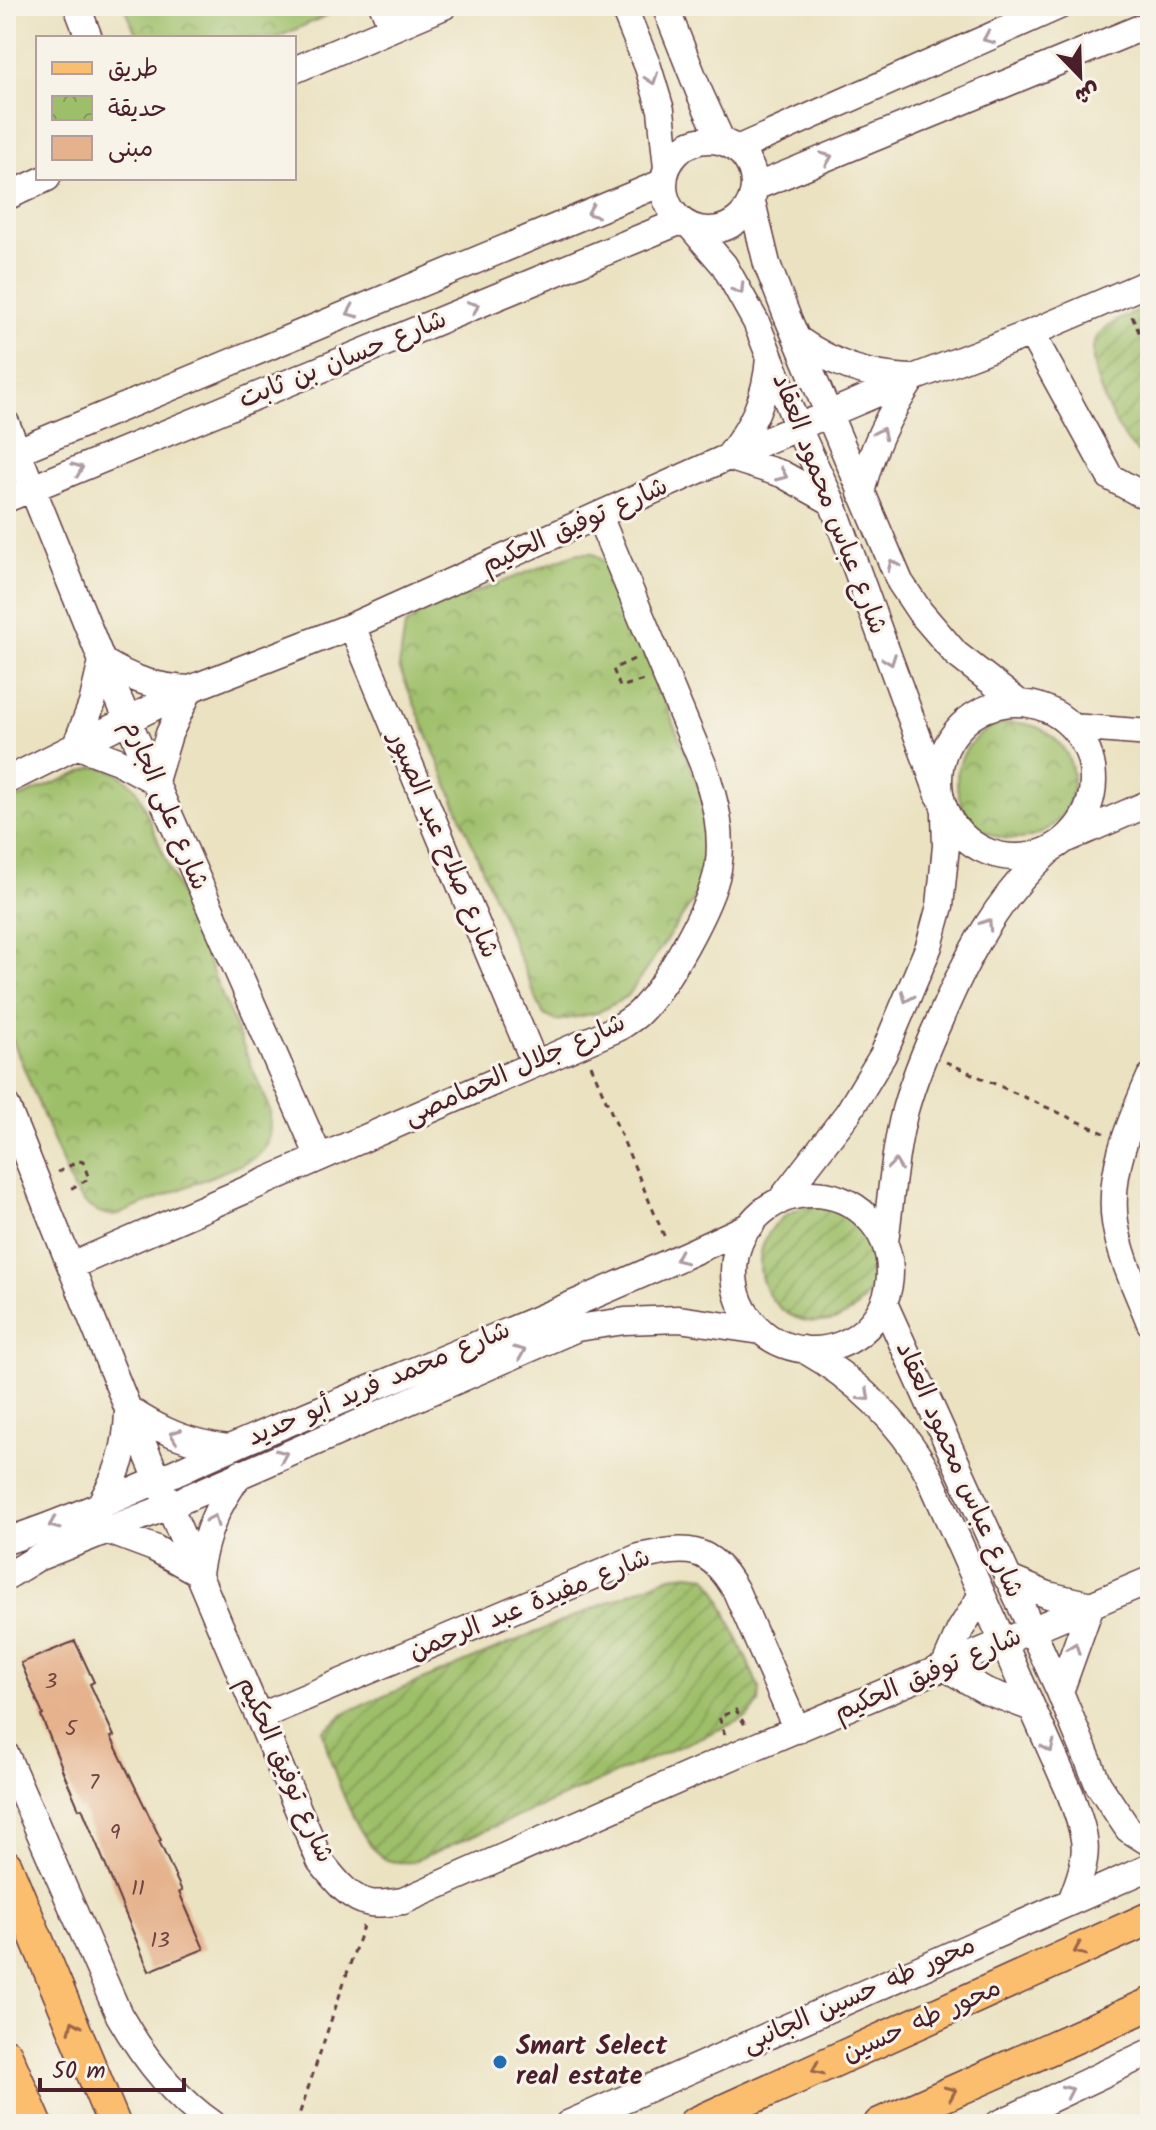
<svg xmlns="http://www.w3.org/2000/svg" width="1156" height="2130" font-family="Kalam,'Playpen Sans Arabic',sans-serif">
  <defs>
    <pattern id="park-crowns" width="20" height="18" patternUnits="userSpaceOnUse" patternTransform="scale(2)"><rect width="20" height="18" fill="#9ebf69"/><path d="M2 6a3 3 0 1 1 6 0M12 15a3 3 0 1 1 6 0" fill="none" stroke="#839b57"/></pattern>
    <pattern id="garden-furrows" width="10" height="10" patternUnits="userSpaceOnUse" patternTransform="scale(2)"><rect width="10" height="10" fill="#9ebf69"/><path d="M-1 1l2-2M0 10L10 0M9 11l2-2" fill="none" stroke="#839b57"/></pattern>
  </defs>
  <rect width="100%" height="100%" fill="#f7f3e8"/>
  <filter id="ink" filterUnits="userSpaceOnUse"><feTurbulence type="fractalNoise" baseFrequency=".0125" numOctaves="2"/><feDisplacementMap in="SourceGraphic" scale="16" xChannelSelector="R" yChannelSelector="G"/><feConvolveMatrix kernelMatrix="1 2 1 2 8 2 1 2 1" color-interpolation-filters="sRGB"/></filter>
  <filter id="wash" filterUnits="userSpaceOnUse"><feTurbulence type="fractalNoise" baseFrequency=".006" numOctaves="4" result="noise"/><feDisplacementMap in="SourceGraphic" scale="32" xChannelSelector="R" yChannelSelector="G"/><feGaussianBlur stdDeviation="1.8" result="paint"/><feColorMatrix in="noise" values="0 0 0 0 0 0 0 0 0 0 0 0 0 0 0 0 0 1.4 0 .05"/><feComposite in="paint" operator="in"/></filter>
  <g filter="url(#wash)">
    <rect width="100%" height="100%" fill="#ebe2c1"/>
    <path fill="url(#park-crowns)" stroke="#746f4a" stroke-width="2" d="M124 6H340L328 15 276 38H138Z
      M577 553H593L610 566 703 797 706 831 703 872 692 902 628 996 597 1013 557 1021 544 1015 536 998 399 667 405 626 421 613Z
      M957 781a58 58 0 1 1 116 0a58 58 0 1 1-116 0Z
      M94 767C114 769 124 775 137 790L270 1111C270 1137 272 1148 249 1161L115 1216C94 1213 85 1206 73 1189L6 1024V803Z"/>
    <path fill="url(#garden-furrows)" stroke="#746f4a" stroke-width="2" d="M1150 307V459C1145 457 1138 453 1134 449 1115 431 1083 364 1096 339 1106 321 1133 314 1150 307Z
      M760 1264a58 58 0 1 1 116 0a58 58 0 1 1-116 0Z
      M689 1574 707 1576 719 1596 760 1690 759 1703 748 1717 412 1862C402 1862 391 1864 382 1857 355 1836 330 1765 323 1731L348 1711 671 1576Z"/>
    <g id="blocks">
      <path fill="#e5b28d" d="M75 1641 94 1682 90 1684 114 1736 111 1737 161 1840 159 1841 182 1891 179 1892 204 1949 149 1971 82 1808 79 1809 61 1767H62L41 1716 43 1715 21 1663Z"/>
    </g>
  </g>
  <g filter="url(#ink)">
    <use href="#blocks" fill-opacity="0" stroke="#623c42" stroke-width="2"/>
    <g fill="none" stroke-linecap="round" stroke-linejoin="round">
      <defs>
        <path id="minor" d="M77 6 89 38
          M383 6 392 28
          M623 6 648 67 661 110 667 168
          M665 6 700 94 722 142
          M294 70 444 6
          M664 185a45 45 0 1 1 90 0a45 45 0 1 1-90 0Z
          M737 149 1059 6
          M755 187 1150 24
          M6 197 47 178
          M752 202 767 264 787 316 900 582 920 612 956 654 1019 703
          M692 228 724 265 756 322 798 428 832 502 939 795
          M1031 333 1110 477 1139 493 1150 495
          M797 339C833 364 866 376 910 378
          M769 358C766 398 753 426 728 457L782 474 832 502
          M6 423 102 661 319 1157
          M6 456 664 182
          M861 493C871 450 888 415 913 378
          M6 499 681 221
          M352 626 535 1064
          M102 661C131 679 156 688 190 689L169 734 155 781 118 761 76 745 92 704Z
          M939 780a77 77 0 1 1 154 0a77 77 0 1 1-154 0Z
          M1072 727 1150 733
          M6 781 190 689 352 626 728 457 913 378 1031 333 1150 282
          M1067 839 1150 803
          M1150 1077C1130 1123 1108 1171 1115 1222 1120 1257 1137 1290 1150 1323
          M6 1105 128 1409 320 1861C333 1877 348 1899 370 1903 380 1905 393 1902 403 1901L733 1756 1150 1580
          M734 1272a78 78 0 1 1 156 0a78 78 0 1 1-156 0Z
          M780 1201 848 1113 883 1055 929 946 940 906 946 846 945 814
          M885 1242C891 1198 894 1153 905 1110 914 1078 926 1049 940 1019 967 956 997 898 1048 852
          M71 1266 618 1028C624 1024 632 1019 638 1014 665 988 711 906 718 869 724 834 715 800 704 767L599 516
          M884 1303 1060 1692 1098 1784 1128 1829 1150 1843
          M803 1349C854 1378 900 1421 928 1473L1070 1793C1088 1843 1091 1851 1071 1901
          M128 1409C160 1431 189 1443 228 1448
          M99 1506C118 1475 127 1448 128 1412
          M106 1530 154 1548 199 1573C205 1534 217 1504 241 1473
          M6 1541C100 1510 189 1464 281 1426 438 1360 597 1297 751 1225
          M6 1577 37 1558 169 1506 577 1328 625 1321 679 1319 761 1331
          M1007 1578 1048 1595 1091 1605 1060 1692
          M981 1596 960 1630 944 1667 986 1691 1032 1708
          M261 1716 639 1557C688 1546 709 1544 736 1591L797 1730
          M6 1755 119 2015C143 2057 173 2096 213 2124
          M568 2124 1150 1867
          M998 2124 1150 2052"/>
        <path id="major" d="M6 1866 114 2124
          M6 2055 36 2124
          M694 2124 1150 1918
          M880 2124 1150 2004"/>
      </defs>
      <use href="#minor" stroke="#623c42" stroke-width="29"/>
      <use href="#major" stroke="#623c42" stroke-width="35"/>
      <path stroke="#623c42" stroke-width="3" stroke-dasharray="6 6" stroke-linecap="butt" d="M1132 316 1142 339 1150 338
        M634 659 613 669 620 687 644 680
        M946 1062 1104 1133
        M591 1065 665 1238
        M58 1172 79 1161 83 1162 89 1179 66 1191
        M725 1735 719 1717 736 1710 745 1725
        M296 2124 363 1926"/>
      <use href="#minor" stroke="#fff" stroke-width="26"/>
      <use href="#major" stroke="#fbbd6e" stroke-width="32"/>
    </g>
    <defs><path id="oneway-chevron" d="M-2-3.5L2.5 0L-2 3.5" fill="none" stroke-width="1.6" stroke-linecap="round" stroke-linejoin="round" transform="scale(2)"/></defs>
    <g stroke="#ae9aa0">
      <use href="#oneway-chevron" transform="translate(988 38) rotate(156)"/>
      <use href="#oneway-chevron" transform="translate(652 79) rotate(71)"/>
      <use href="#oneway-chevron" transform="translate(827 158) rotate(-22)"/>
      <use href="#oneway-chevron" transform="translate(592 212) rotate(157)"/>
      <use href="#oneway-chevron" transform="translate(739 289) rotate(58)"/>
      <use href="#oneway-chevron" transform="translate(474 307) rotate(-22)"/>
      <use href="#oneway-chevron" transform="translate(352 312) rotate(157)"/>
      <use href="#oneway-chevron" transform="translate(881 433) rotate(-65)"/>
      <use href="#oneway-chevron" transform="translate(78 469) rotate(-22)"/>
      <use href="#oneway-chevron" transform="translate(782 475) rotate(23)"/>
      <use href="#oneway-chevron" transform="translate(893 565) rotate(-114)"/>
      <use href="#oneway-chevron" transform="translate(890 660) rotate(70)"/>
      <use href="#oneway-chevron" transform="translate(987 924) rotate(-57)"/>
      <use href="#oneway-chevron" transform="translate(907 997) rotate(113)"/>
      <use href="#oneway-chevron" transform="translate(895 1165) rotate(-83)"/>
      <use href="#oneway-chevron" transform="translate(680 1258) rotate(156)"/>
      <use href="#oneway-chevron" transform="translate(520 1352) rotate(-23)"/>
      <use href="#oneway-chevron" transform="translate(865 1396) rotate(43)"/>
      <use href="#oneway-chevron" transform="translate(175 1435) rotate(-159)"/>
      <use href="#oneway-chevron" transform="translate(282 1455) rotate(-23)"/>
      <use href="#oneway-chevron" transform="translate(213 1520) rotate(-67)"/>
      <use href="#oneway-chevron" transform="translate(54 1524) rotate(158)"/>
      <use href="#oneway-chevron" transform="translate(1074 1648) rotate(-70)"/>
      <use href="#oneway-chevron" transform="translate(1049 1747) rotate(66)"/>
      <use href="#oneway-chevron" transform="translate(1068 2091) rotate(-25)"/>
    </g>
    <g stroke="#9a6649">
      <use href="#oneway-chevron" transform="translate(1079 1950) rotate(156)"/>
      <use href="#oneway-chevron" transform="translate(74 2026) rotate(-113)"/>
      <use href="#oneway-chevron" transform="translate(817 2069) rotate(156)"/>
      <use href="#oneway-chevron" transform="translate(951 2092) rotate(-24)"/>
    </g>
  </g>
  <circle fill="#1f6fb2" stroke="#f7f3e8" stroke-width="3" cx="500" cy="2062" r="8"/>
  <g text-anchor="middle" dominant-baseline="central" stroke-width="6" stroke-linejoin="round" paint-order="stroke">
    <g font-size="22" fill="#714444">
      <text x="51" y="1682">3</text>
      <text x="71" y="1729">5</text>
      <text x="94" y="1783">7</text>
      <text x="115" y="1833">9</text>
      <text x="138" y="1889">11</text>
      <text x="160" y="1941">13</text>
    </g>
    <g font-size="26" fill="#4a1f2b" stroke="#f7f3e8">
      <text transform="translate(343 360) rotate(-22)">شارع حسان بن ثابت</text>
      <text transform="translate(829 504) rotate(69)">شارع عباس محمود العقاد</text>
      <text transform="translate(575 526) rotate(-24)">شارع توفيق الحكيم</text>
      <text transform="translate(165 805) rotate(67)">شارع على الجارم</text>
      <text transform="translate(443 845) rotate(67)">شارع صلاح عبد الصبور</text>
      <text transform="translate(515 1070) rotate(-24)">شارع جلال الحمامصى</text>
      <text transform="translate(379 1384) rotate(-23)">شارع محمد فريد أبو حديد</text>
      <text transform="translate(959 1470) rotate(66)">شارع عباس محمود العقاد</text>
      <text transform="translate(530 1605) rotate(-22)">شارع مفيدة عبد الرحمن</text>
      <text transform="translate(928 1675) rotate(-23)">شارع توفيق الحكيم</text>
      <text transform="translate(285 1770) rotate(66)">شارع توفيق الحكيم</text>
      <text transform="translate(859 1995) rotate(-24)">محور طه حسين الجانبى</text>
      <text transform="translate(922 2021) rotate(-24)">محور طه حسين</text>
    </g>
    <g font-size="26" font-weight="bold" fill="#4a1f2b" stroke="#f7f3e8" text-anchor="start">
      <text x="516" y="2047">Smart Select<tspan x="516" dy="30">real estate</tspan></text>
    </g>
  </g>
  <rect width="1156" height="2130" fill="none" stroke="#f7f3e8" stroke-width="32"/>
  <rect x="36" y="36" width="260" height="144" fill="#f7f3e8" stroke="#b29e9c" stroke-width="2"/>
  <rect x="52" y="62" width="40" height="12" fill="#fbbd6e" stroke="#b29e9c" stroke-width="2"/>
  <text x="108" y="76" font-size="24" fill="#4a1f2b">طريق</text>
  <rect x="52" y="96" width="40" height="24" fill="url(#park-crowns)" stroke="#b29e9c" stroke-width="2"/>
  <text x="108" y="116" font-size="24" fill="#4a1f2b">حديقة</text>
  <rect x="52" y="136" width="40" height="24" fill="#e5b28d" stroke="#b29e9c" stroke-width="2"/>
  <text x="108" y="156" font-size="24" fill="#4a1f2b">مبنى</text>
  <g transform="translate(1080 76) rotate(157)" stroke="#f7f3e8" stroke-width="6" paint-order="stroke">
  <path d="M0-6L14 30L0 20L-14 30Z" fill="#4a1f2b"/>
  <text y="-12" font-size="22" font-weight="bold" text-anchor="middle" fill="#4a1f2b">ش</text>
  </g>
  <path d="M40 2078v12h144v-12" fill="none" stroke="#4a1f2b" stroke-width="4"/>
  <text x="52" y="2078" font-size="24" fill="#4a1f2b" stroke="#f7f3e8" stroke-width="6" paint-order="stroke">50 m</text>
</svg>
